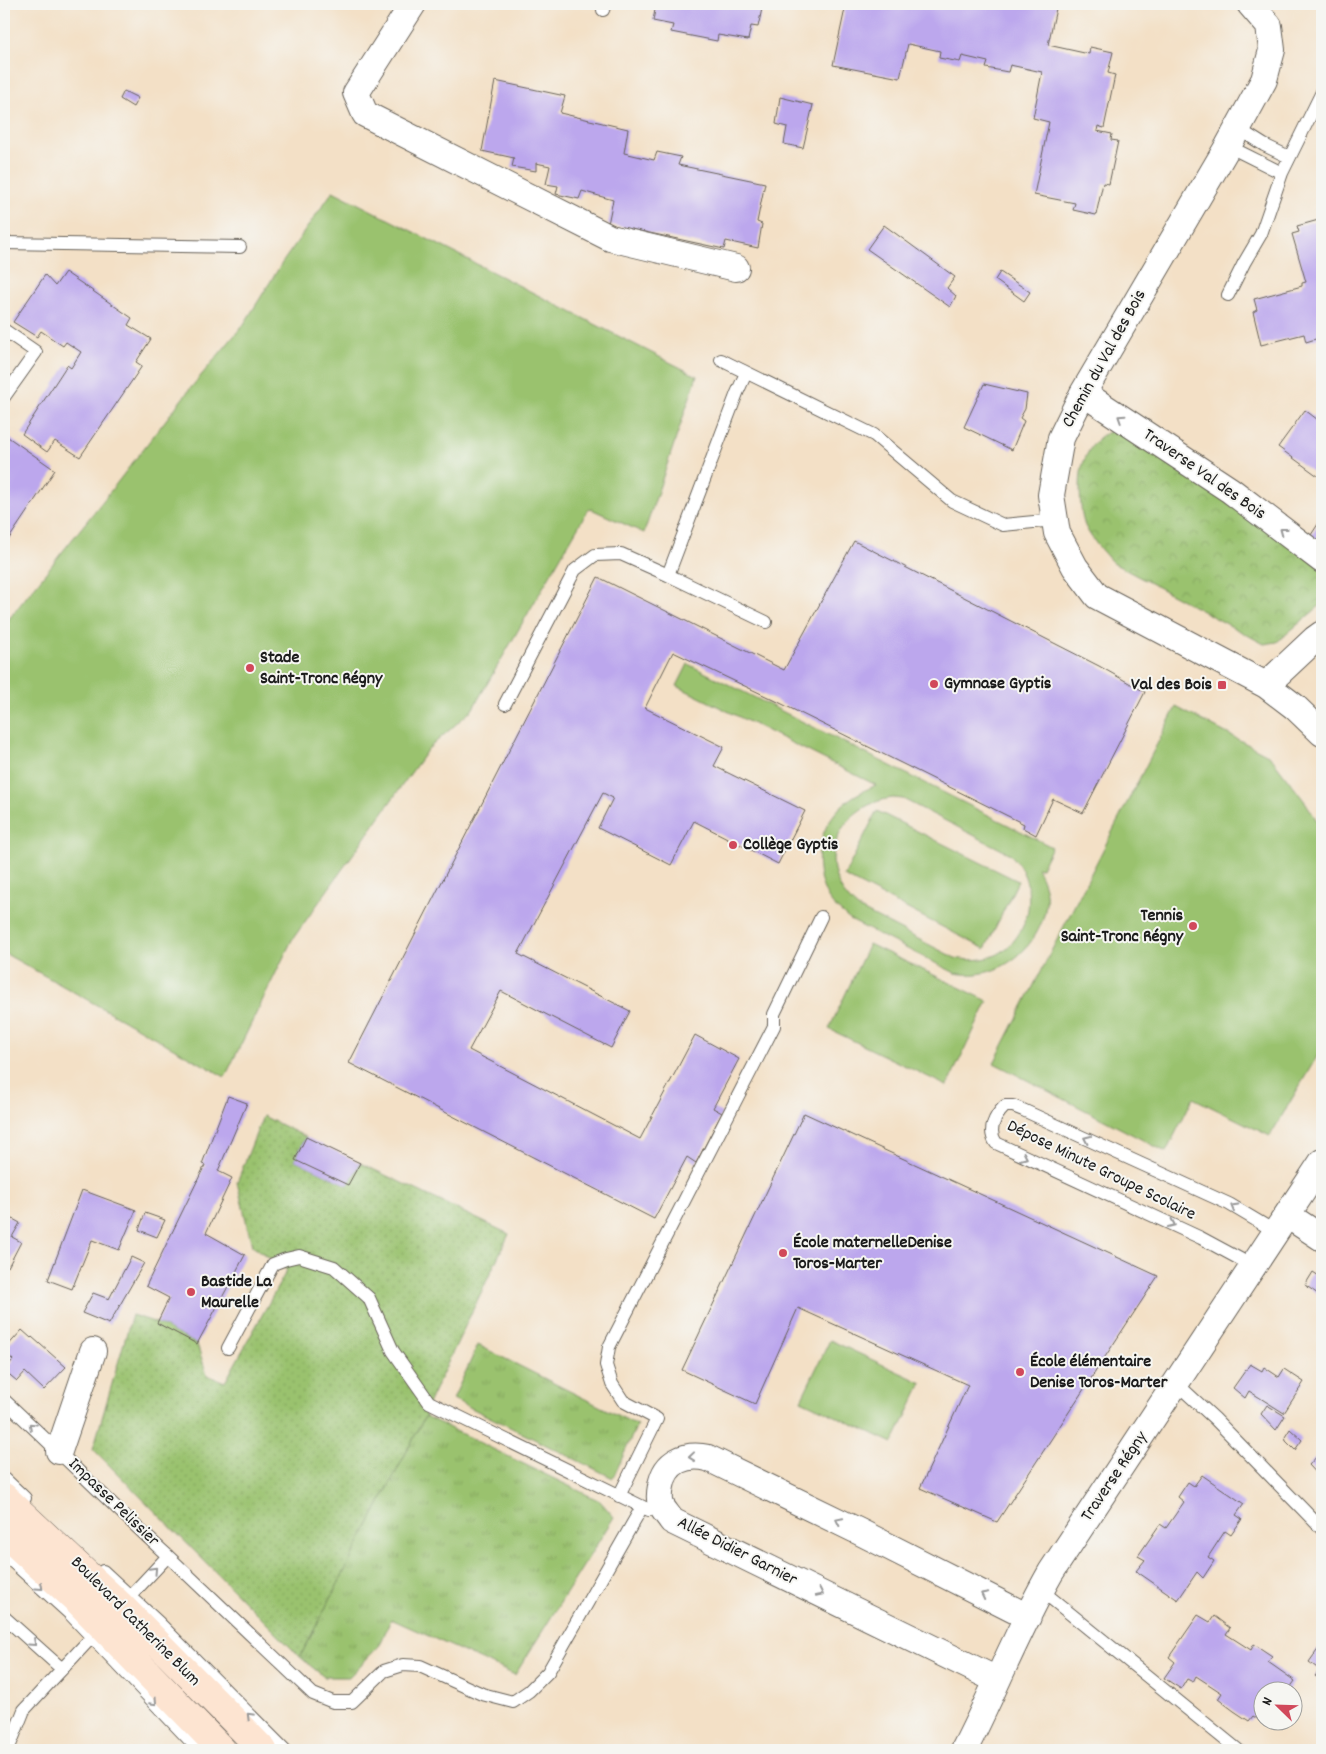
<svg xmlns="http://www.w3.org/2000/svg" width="1326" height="1754" font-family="Dekko,sans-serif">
  <defs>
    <pattern id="grass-tufts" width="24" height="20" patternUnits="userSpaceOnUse" patternTransform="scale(1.25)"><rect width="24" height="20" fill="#9ac26e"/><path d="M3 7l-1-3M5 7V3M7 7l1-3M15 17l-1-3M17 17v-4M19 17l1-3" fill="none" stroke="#84a65f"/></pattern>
    <pattern id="park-crowns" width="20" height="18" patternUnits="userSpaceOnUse" patternTransform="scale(1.25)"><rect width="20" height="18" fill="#9ac26e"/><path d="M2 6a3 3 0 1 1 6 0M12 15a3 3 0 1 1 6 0" fill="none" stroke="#84a65f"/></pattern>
    <pattern id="garden-dots" width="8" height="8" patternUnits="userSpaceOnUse" patternTransform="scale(1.25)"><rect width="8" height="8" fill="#9ac26e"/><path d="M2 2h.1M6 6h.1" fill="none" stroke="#84a65f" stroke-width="1.8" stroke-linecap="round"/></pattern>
  </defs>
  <rect width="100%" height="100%" fill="#f6f6f2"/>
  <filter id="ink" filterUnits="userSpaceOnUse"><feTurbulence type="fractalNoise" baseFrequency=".02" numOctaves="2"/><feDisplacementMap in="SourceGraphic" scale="10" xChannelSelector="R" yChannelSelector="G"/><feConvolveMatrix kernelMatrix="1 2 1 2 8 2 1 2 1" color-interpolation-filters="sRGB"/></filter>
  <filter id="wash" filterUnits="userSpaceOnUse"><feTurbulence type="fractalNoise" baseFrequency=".0096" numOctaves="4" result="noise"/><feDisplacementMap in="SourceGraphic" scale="20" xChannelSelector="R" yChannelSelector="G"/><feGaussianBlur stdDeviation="1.12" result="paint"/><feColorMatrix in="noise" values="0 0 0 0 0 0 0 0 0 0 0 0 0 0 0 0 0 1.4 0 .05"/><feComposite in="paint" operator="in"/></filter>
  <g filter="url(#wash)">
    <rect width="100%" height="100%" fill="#f3e0c6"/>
    <path fill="url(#grass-tufts)" stroke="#5b6f45" d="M478 1345 637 1425 613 1478 453 1399Z
      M425 1416 600 1501 614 1517 515 1675 391 1619 380 1645 349 1677H324L300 1657Z"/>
    <path fill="url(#park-crowns)" stroke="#5b6f45" d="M1112 431 1145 440 1322 568V604L1277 642 1264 644 1113 563C1103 552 1092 540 1085 526 1080 515 1078 476 1083 464 1087 451 1098 434 1112 431Z"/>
    <path fill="url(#garden-dots)" stroke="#5b6f45" d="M263 1116 306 1137 295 1160 348 1185 360 1163 509 1234 429 1402 425 1416 300 1657 93 1449 132 1315 157 1323 197 1344 207 1375 225 1382 287 1270 252 1246 237 1182Z"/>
    <path fill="#9ac26e" stroke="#5b6f45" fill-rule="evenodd" d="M333 191 697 376 644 533 589 508 472 710 428 749 292 940 225 1077 4 953V625L106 497 189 390 244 324 282 263Z
      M688 664 1052 847 1041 868 1037 867C1042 879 1048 890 1046 904 1041 947 999 982 955 973L850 920C842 913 834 907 828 898 810 866 818 825 846 802 855 794 866 790 876 785L677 686ZM893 798 903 799 1010 854C1038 881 1034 928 1003 951 989 961 970 961 955 958L858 908C811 870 835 805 893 798Z
      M1176 707 1270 756 1306 803 1322 829V1022L1320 1026 1322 1027V1048L1270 1136 1193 1098 1166 1152 994 1063Z
      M877 811 1018 881 985 949 844 876Z
      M869 944 988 1001 947 1086 829 1029Z
      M830 1340 922 1383 893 1443 801 1400Z"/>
    <g id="blocks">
      <path fill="#bca7ed" d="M656 4H763L758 27 751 26 748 40 718 35 717 41 671 32 673 25 653 21Z
        M846 4H894L915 8 916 4H1057L1048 45 1089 54 1090 47 1113 52 1108 73 1115 75 1104 128 1098 126 1097 131 1112 134 1111 140 1118 141 1109 184 1103 183 1096 215 1073 210 1075 203 1034 195 1049 122 1033 118 1042 72 1010 65 1008 72 986 68 988 62 962 56 960 62 939 58 940 51 908 44 900 78 833 65Z
        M495 81 565 96 560 113 628 129 624 153 654 160 657 152 681 157 678 165 765 183 757 222 762 224 758 248 726 241 724 249 608 224 613 200 582 191 579 199 556 194 558 186 546 184 550 166 536 163V171L512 167 514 158 482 151Z
        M124 91 138 98 133 107 120 99Z
        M780 97 813 105 803 148 784 144 787 127 776 124Z
        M1322 219V337L1306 342 1304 334 1261 345 1253 312 1257 310 1254 299 1302 286V283L1306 282 1292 234 1299 232 1297 226Z
        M884 225 955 277 947 288 956 296 950 307 867 249Z
        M65 272 132 318 128 325 151 339 136 362 142 366 80 457 55 441 47 452 22 434 67 365 71 368 81 352 66 342 63 346 41 331 37 337 13 322 45 275 55 286Z
        M1000 272 1030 292 1024 301 995 280Z
        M984 384 1027 394 1025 409 1020 418 1024 421 1012 450 964 427Z
        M1305 410 1322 423V479L1278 447Z
        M5 435 55 470 4 546V437Z
        M1322 518V554L1307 541Z
        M854 541 1099 666 1145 692 1083 813 1053 799 1036 835 1023 828 1024 824 770 698 673 652 645 708 724 747 714 766 805 811 778 864 694 821 671 865 598 828 613 798 603 793 518 954 630 1011 611 1048 501 991 469 1050 640 1139 695 1035 739 1059 713 1108 722 1113 696 1163 687 1157 654 1219 349 1063 598 577 784 670Z
        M228 1096 247 1103 218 1171 232 1178 206 1233 245 1255 197 1344 157 1323 169 1298 146 1286 205 1165 202 1164Z
        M804 1113 1158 1276 997 1522 920 1488 968 1385 798 1308 755 1404 682 1370Z
        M306 1137 360 1163 348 1185 295 1160Z
        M82 1190 136 1210 119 1250 92 1240 72 1289 48 1280Z
        M145 1213 165 1220 157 1237 139 1230Z
        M4 1214 20 1223 12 1237 21 1242 8 1267 4 1265Z
        M131 1257 144 1263 109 1324 82 1313 93 1293 109 1299Z
        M1313 1272 1322 1278V1287L1318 1294 1305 1285Z
        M22 1330 31 1338 32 1337 66 1367 44 1390 25 1372 17 1381 4 1370 13 1360 4 1350Z
        M1250 1364 1262 1371 1264 1367 1279 1377 1284 1369 1304 1382 1284 1413 1249 1391 1245 1398 1233 1388Z
        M1267 1405 1285 1416 1276 1430 1261 1414Z
        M1290 1429 1302 1440 1295 1450 1286 1441 1285 1437Z
        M1319 1454 1322 1457V1479L1309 1465Z
        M1202 1475 1244 1504 1236 1515 1242 1519 1231 1535 1225 1531 1208 1557 1214 1561 1203 1578 1197 1572 1178 1600 1136 1571 1145 1560 1138 1556 1160 1524 1166 1528 1184 1502 1178 1497 1188 1482 1194 1486Z
        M1198 1615 1210 1622 1214 1616 1230 1628 1226 1634 1251 1650 1254 1644 1272 1656 1268 1662 1295 1681 1287 1692H1264V1722H1267L1265 1724 1253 1716 1249 1721 1234 1711 1218 1699 1222 1693 1196 1676 1193 1682 1187 1679 1181 1689 1164 1678 1175 1662 1169 1657Z
        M1322 1644V1681L1315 1676 1320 1670 1309 1662Z"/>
    </g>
  </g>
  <g filter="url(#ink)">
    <use href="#blocks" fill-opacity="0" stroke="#676158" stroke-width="1"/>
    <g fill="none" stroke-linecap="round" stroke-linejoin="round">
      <defs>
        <path id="lane" d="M603 10 605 4
          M1237 128 1264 145 1289 157
          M1228 146 1282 173
          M4 243 240 247
          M1228 295 1244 263 1261 234 1282 173 1322 92
          M4 330 36 352 4 397
          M721 360 874 435 952 501 1003 525 1055 520
          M668 575 766 622
          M505 704 575 570 595 555 621 554 668 575 737 393 746 373
          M1253 1266 1201 1238 996 1143C987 1130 995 1116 1005 1106H1013L1023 1110 1229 1204 1276 1232
          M228 1348 273 1264 286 1259 299 1256 334 1267 369 1298 393 1351 429 1402 649 1510
          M1176 1383 1215 1419 1322 1529
          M4 1400C59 1451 112 1505 168 1556L119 1608
          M4 1478 25 1498
          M619 1496 657 1419 623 1401 612 1384 606 1365 609 1347 774 1026V1014L821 917
          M4 1554 70 1614 199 1750
          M168 1556 313 1694 333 1702H352L384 1671 403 1665 420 1666 482 1694 513 1702 529 1691 548 1672 642 1507
          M103 1571 159 1623 285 1750
          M1041 1590 1238 1750
          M4 1617 62 1669
          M8 1750 24 1710 104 1624"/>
        <path id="street" d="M413 4 356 93 365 114 610 238 736 268
          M1250 4 1269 26 1272 50 1264 80 1228 146 1083 393 1061 438 1051 495 1057 533 1075 567 1097 596 1266 685 1295 707 1322 733
          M1083 393 1230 490 1322 560
          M1266 685 1315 639 1322 634
          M1287 1215 1322 1238
          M59 1451 93 1351
          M997 1680 672 1521C669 1516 663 1510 661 1505 659 1499 660 1491 661 1486 665 1461 686 1453 708 1458L860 1532 1028 1617
          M964 1750C994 1692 1018 1629 1051 1572L1322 1162"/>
        <path id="secondary" d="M4 1497 121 1606 263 1750
          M4 1533 80 1603 222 1750"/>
      </defs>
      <use href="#lane" stroke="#676158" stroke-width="14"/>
      <use href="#street" stroke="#676158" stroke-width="28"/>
      <use href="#secondary" stroke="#676158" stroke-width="29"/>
      <use href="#lane" stroke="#fff" stroke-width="12"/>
      <use href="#street" stroke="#fff" stroke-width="26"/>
      <use href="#secondary" stroke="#fde4d1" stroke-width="28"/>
    </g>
    <defs><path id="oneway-chevron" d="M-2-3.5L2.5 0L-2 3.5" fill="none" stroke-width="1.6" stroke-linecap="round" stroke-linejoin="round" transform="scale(1.25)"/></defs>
    <g stroke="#999">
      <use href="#oneway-chevron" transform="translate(1121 418) rotate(-147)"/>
      <use href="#oneway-chevron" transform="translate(1283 531) rotate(-143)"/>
      <use href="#oneway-chevron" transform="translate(1087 1139) rotate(-155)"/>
      <use href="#oneway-chevron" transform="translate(1024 1157) rotate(25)"/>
      <use href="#oneway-chevron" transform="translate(1234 1207) rotate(-150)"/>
      <use href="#oneway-chevron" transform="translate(1172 1224) rotate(25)"/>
      <use href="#oneway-chevron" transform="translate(32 1426) rotate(-137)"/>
      <use href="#oneway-chevron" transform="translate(692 1457) rotate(174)"/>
      <use href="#oneway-chevron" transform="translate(839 1521) rotate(-154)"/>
      <use href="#oneway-chevron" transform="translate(154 1570) rotate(-47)"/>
      <use href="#oneway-chevron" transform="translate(40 1587) rotate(42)"/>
      <use href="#oneway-chevron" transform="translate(820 1593) rotate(26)"/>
      <use href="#oneway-chevron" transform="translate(984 1595) rotate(-153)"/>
      <use href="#oneway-chevron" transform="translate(33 1643) rotate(42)"/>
      <use href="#oneway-chevron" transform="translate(154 1702) rotate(47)"/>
      <use href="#oneway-chevron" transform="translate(250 1716) rotate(-135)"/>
    </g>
  </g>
  <g fill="#d1495b" stroke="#f6f6f2" stroke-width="2">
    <circle cx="250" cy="668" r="5"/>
    <circle cx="934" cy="684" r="5"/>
    <rect x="1217" y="680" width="10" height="10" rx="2.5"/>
    <circle cx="733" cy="845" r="5"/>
    <circle cx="1193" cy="926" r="5"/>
    <circle cx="783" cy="1253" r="5"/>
    <circle cx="191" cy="1292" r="5"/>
    <circle cx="1020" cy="1372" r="5"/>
  </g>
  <g text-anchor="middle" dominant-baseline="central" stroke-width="4" stroke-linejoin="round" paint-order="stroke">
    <g font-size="18" fill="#1c1c1c" stroke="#f6f6f2">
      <text transform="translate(1105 359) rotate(-61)">Chemin du Val des Bois</text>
      <text transform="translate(1204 475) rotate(35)">Traverse Val des Bois</text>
      <text transform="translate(1101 1171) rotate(26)">Dépose Minute Groupe Scolaire</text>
      <text transform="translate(1115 1477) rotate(-56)">Traverse Régny</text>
      <text transform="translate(113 1503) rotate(44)">Impasse Pelissier</text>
      <text transform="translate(737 1552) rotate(27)">Allée Didier Garnier</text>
      <text transform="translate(135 1622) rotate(45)">Boulevard Catherine Blum</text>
    </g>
    <g font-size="18" font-weight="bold" fill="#1c1c1c" stroke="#f6f6f2" text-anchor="start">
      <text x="260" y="658">Stade<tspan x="260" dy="21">Saint-Tronc Régny</tspan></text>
      <text x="944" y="684">Gymnase Gyptis</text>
      <text x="1212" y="685" text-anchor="end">Val des Bois</text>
      <text x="743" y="845">Collège Gyptis</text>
      <text x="1183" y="916" text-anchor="end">Tennis<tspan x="1183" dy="21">Saint-Tronc Régny</tspan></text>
      <text x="793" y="1243">École maternelleDenise<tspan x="793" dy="21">Toros-Marter</tspan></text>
      <text x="201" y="1282">Bastide La<tspan x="201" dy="21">Maurelle</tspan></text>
      <text x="1030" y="1362">École élémentaire<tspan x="1030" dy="21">Denise Toros-Marter</tspan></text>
    </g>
  </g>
  <rect width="1326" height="1754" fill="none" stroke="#f6f6f2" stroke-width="20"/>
  <g transform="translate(1278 1706) rotate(293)"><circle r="24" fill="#f6f6f2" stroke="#9f9f9c"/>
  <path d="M0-4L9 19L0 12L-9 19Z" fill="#d1495b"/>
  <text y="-8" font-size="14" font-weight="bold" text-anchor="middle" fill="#1c1c1c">N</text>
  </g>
</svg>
